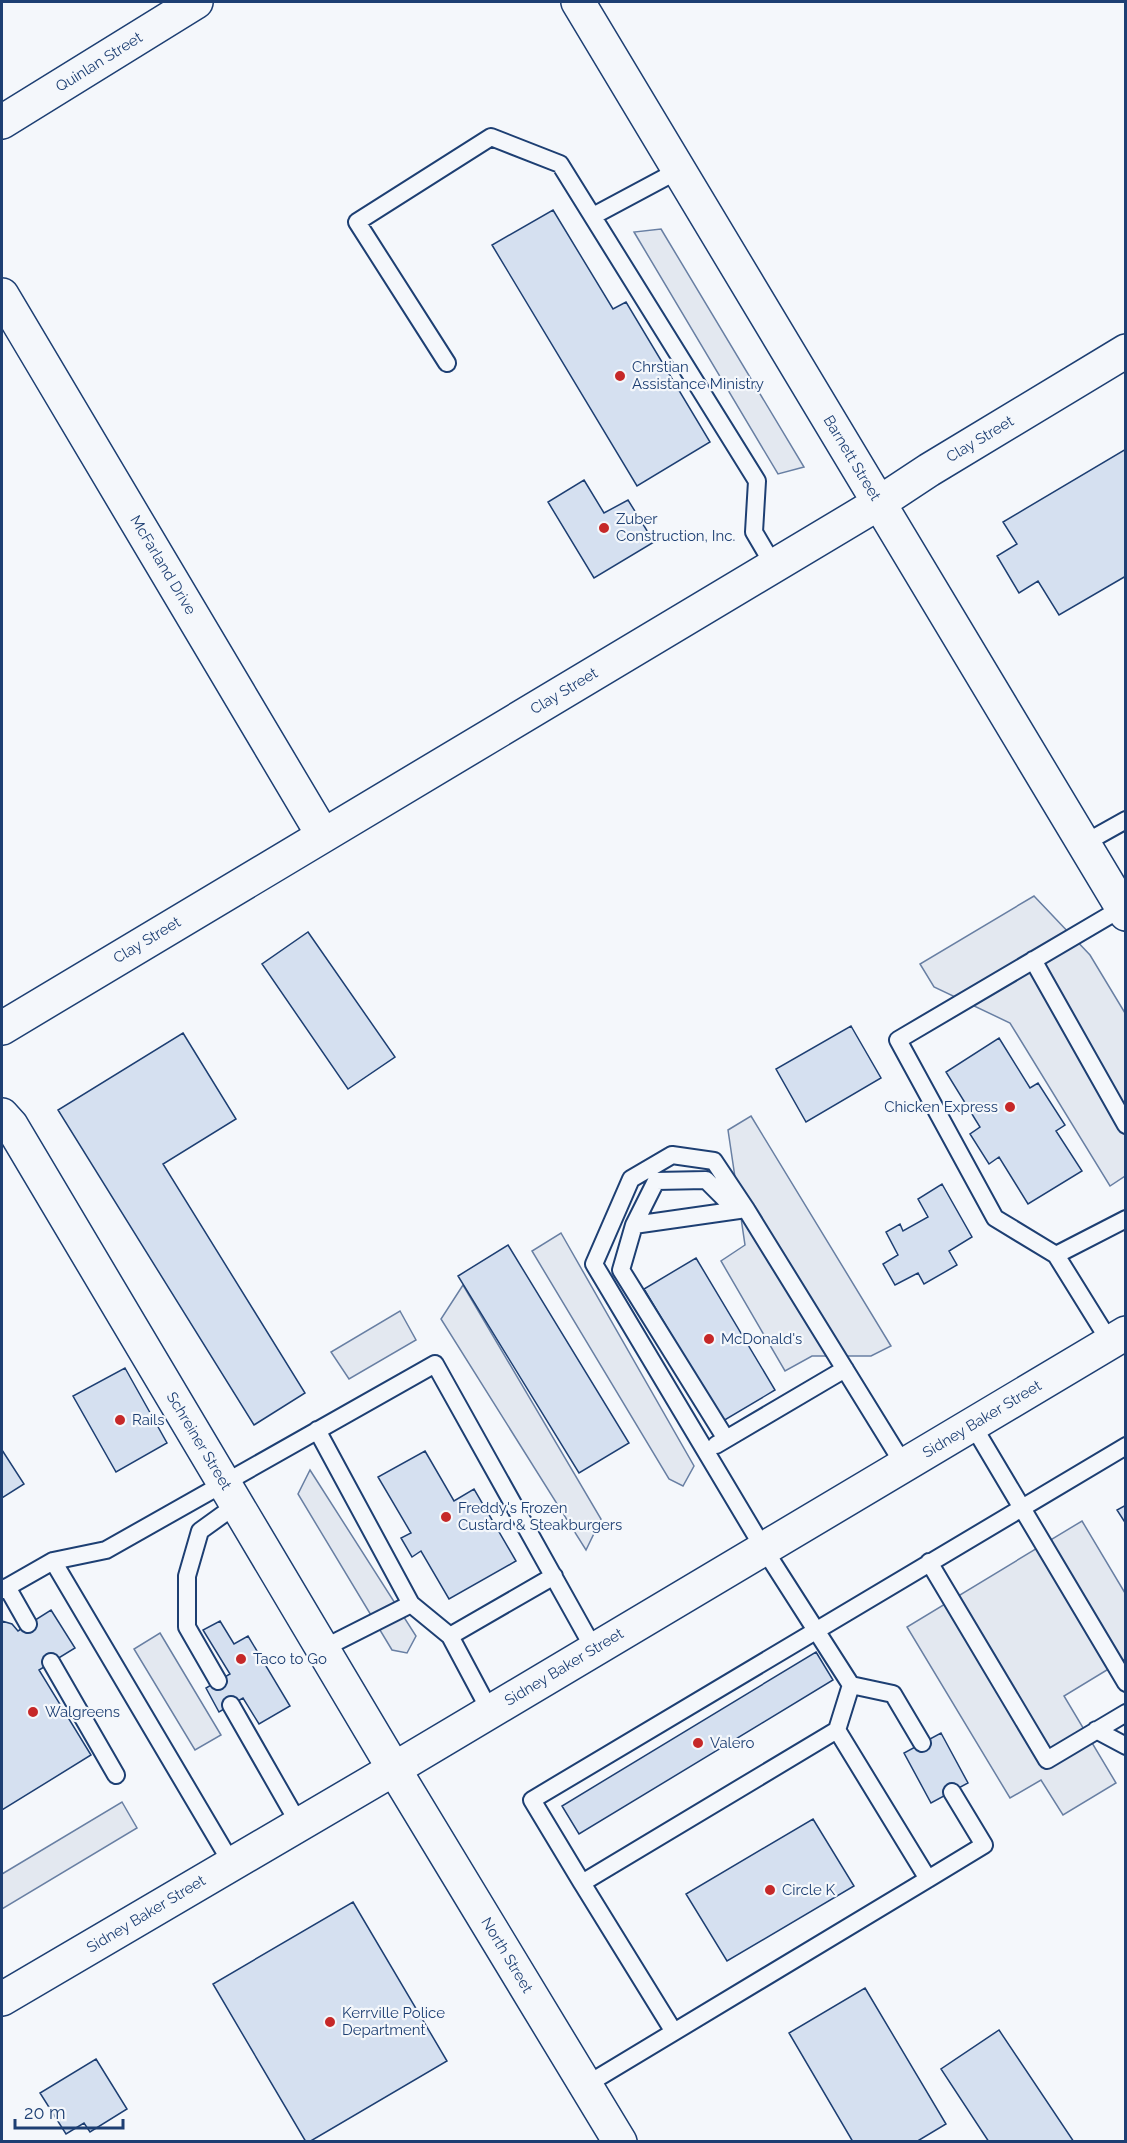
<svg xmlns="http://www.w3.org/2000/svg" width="1127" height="2143" font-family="Raleway,sans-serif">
  <rect width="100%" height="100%" fill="#f4f7fb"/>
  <path fill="#e3e8f0" stroke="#687fa3" stroke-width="1.5" d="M661 229 804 467 778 474 634 232Z
    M1034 896 1090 955 1125 1013V1176L1110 1186 1010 1023 934 987 920 964Z
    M751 1116 891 1346 871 1356H812L785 1371 721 1261 745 1245 728 1130Z
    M561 1233 694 1466 683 1486 669 1479 532 1251Z
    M463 1285 601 1519 586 1550 441 1319Z
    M400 1311 416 1340 349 1379 331 1352Z
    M310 1470 416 1636 407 1653 392 1650 298 1494Z
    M1082 1521 1125 1593V1659L1064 1696 1116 1783 1063 1815 1041 1780 1010 1798 907 1627Z
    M160 1633 221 1735 195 1750 134 1649Z
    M122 1802 137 1828 2 1909V1874Z"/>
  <path fill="#d5e0f0" stroke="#1d3f73" stroke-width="1.5" d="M553 210 613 309 626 302 710 442 637 486 492 245Z
    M1126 449V576L1059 615 1038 581 1019 593 997 556 1017 544 1003 522Z
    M584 480 604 513 628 500 654 542 594 578 548 502Z
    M308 932 395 1057 348 1089 262 964Z
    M851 1026 881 1078 806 1122 776 1069Z
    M183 1033 236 1119 163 1164 305 1393 254 1425 58 1110Z
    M999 1038 1030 1088 1038 1083 1065 1125 1056 1131 1082 1171 1028 1204 999 1157 989 1164 970 1134 980 1127 946 1072Z
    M942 1184 972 1237 949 1251 957 1265 924 1284 918 1273 895 1285 883 1264 898 1255 886 1232 900 1224 903 1231 928 1217 918 1199Z
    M508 1245 629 1443 579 1473 458 1276Z
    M696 1258 775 1390 723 1421 644 1289Z
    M125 1368 167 1443 116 1472 73 1396Z
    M2 1450 24 1484 2 1498Z
    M425 1451 454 1501 474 1489 516 1561 449 1599 421 1551 412 1557 401 1538 411 1533 378 1477Z
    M1126 1505V1524L1117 1510Z
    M51 1610 75 1648 39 1670 91 1755 2 1810V1621L12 1624 18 1631Z
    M220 1621 234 1644 248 1636 290 1706 259 1724 243 1698 219 1712 206 1688 230 1674 203 1630Z
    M816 1652 833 1680 579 1834 562 1806Z
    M941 1733 968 1783 931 1803 904 1753Z
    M813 1819 854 1886 727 1961 686 1894Z
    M353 1902 447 2061 309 2142H306L213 1984Z
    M865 1988 946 2124 916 2142H853L789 2033Z
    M999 2030 1074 2142H989L941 2069Z
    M96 2059 127 2109 90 2132 84 2123 66 2134 40 2093Z"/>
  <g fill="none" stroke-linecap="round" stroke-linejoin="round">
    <defs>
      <path id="lane" d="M593 216 679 170
        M447 363 357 222 491 137 560 164 757 481 754 532 774 566
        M1083 844 1126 820
        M1033 960 1126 1125
        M634 1225 656 1181 706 1180 736 1210
        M1056 1255 1126 1219
        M1110 1342 1056 1255 995 1218 898 1040 1122 908
        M972 1424 1126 1683
        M317 1430 411 1604 450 1636
        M726 1439 621 1270 634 1225 746 1209
        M716 1445 845 1369
        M904 1465 746 1209 714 1161 672 1155 631 1179 594 1264 764 1549 851 1685 893 1694 922 1743
        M53 1561 232 1864
        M929 1562 1047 1760 1126 1713
        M7 1587 28 1624
        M2 1590 53 1561 106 1550 435 1364 594 1649
        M322 1649 411 1604
        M51 1662 116 1775
        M218 1681 187 1627V1576L200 1531 236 1505
        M231 1705 299 1824
        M490 1711 450 1636 554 1576
        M837 1730 851 1685
        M1096 1730 1126 1746
        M928 1879 984 1845 952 1792
        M582 1883 532 1800 1126 1446
        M586 2085 928 1879 837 1730 582 1883 674 2032"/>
      <path id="street" d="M578 2 1126 914
        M2 122 196 2
        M2 295 323 835
        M2 1028 879 503 929 470 1126 351
        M2 1115 11 1125 394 1769 620 2142"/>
      <path id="primary" d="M2 1999 394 1769 1126 1333"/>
    </defs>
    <use href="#lane" stroke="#1d3f73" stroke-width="20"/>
    <use href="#street" stroke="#1d3f73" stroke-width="36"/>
    <use href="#primary" stroke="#1d3f73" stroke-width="36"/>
    <use href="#lane" stroke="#f4f7fb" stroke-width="16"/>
    <use href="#street" stroke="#f4f7fb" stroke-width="33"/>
    <use href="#primary" stroke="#f4f7fb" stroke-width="33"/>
  </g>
  <g fill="#c62828" stroke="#f4f7fb" stroke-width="2">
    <circle cx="620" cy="376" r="6"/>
    <circle cx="604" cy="528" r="6"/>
    <circle cx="1010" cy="1107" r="6"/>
    <circle cx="709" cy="1339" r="6"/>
    <circle cx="120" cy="1420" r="6"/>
    <circle cx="446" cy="1517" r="6"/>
    <circle cx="241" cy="1659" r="6"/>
    <circle cx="33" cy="1712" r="6"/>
    <circle cx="698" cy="1743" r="6"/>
    <circle cx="770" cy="1890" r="6"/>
    <circle cx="330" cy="2022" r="6"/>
  </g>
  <g text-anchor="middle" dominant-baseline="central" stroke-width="4.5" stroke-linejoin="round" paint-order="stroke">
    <g font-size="15" fill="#1d3f73" stroke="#f4f7fb">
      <text transform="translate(99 62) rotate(-32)">Quinlan Street</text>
      <text transform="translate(980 439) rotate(-31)">Clay Street</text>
      <text transform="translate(852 458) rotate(59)">Barnett Street</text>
      <text transform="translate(163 565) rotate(59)">McFarland Drive</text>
      <text transform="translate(564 691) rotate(-31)">Clay Street</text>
      <text transform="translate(147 940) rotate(-31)">Clay Street</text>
      <text transform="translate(982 1419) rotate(-31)">Sidney Baker Street</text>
      <text transform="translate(199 1441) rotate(59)">Schreiner Street</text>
      <text transform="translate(564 1667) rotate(-31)">Sidney Baker Street</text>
      <text transform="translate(146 1914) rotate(-31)">Sidney Baker Street</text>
      <text transform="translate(507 1955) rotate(59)">North Street</text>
    </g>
    <g font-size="15" fill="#1d3f73" stroke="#f4f7fb" text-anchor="start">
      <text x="632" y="367">Chrstian<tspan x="632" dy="17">Assistance Ministry</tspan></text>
      <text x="616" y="519">Zuber<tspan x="616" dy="17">Construction, Inc.</tspan></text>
      <text x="998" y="1107" text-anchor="end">Chicken Express</text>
      <text x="721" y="1339">McDonald's</text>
      <text x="132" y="1420">Rails</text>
      <text x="458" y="1508">Freddy's Frozen<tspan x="458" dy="17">Custard &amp; Steakburgers</tspan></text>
      <text x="253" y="1659">Taco to Go</text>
      <text x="45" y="1712">Walgreens</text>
      <text x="710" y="1743">Valero</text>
      <text x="782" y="1890">Circle K</text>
      <text x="342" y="2013">Kerrville Police<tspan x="342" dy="17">Department</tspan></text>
    </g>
  </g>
  <rect width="1127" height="2143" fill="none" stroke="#1d3f73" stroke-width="6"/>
  <path d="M15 2119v9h108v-9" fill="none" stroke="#1d3f73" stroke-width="3"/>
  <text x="24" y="2119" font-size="18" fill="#1d3f73" stroke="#f4f7fb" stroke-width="4.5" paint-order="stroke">20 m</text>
</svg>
